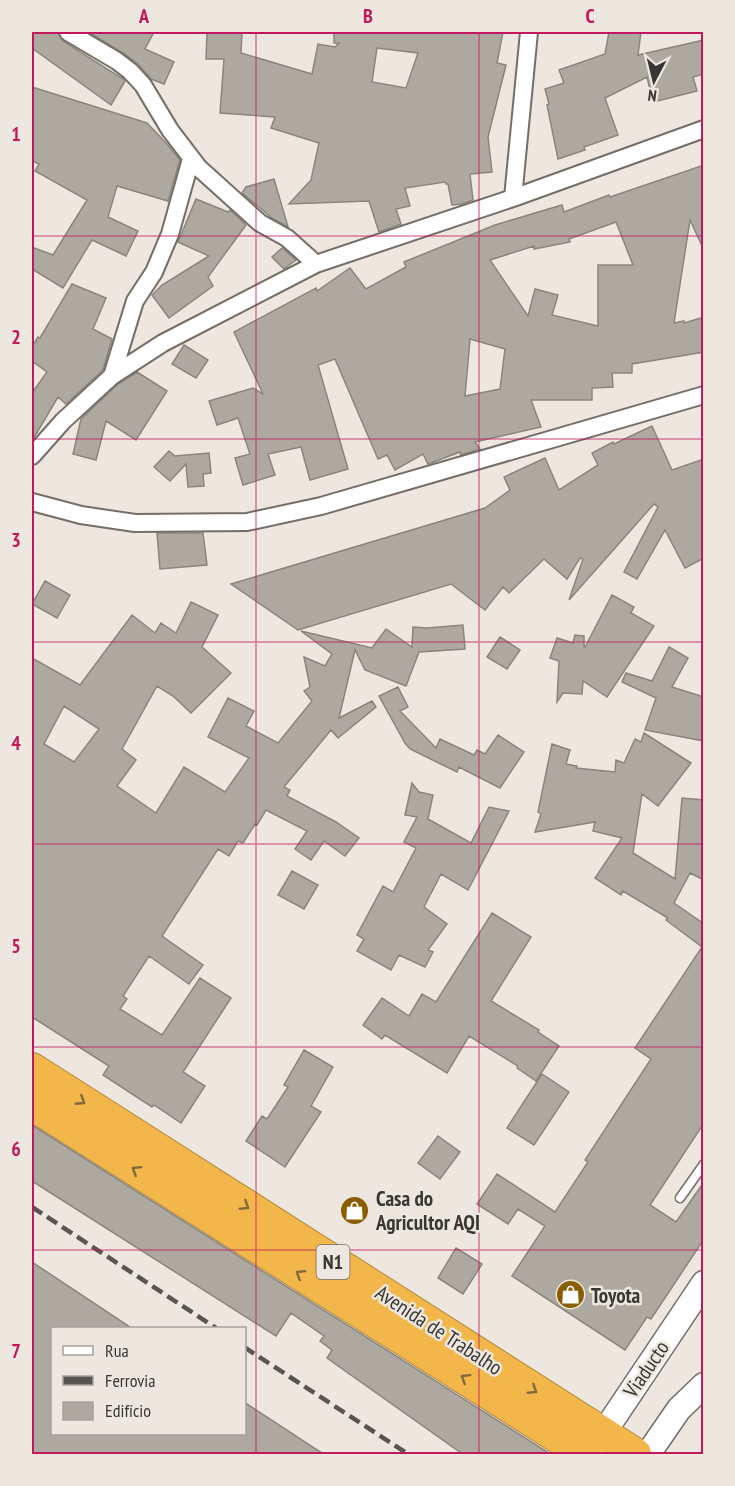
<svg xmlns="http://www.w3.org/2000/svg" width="735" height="1486" font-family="'PT Sans Narrow',sans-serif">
  <rect width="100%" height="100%" fill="#ede7df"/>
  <path fill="#aea9a0" stroke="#8a857d" stroke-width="1.5" fill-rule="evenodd" d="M32 32H58L63 41 123 79 125 81 111 105 32 48Z
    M88 32H154L145 49 174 62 164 84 151 79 138 64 123 53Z
    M207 32H242L241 53 312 74 318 44 335 47 339 43H334V32H503L497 63 506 65 488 137 492 172 470 174 473 200 462 204 452 205 448 184H446L445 182 405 188 410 206 396 209 401 224 379 232 369 201 289 204 311 180 319 143 271 128 275 117 220 113 224 59H206ZM377 48 418 53 406 88 372 82Z
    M609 32H641L638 55 704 40V74L693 77 697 91 653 102 647 77 605 98 618 135 584 147 585 150 558 159 547 105 549 104 545 89 564 83 559 70 605 54Z
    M32 87 147 123 167 144 180 160 168 201 117 186 108 217 138 231 126 256 92 240 63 288 32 269V247L53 255 87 200 35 171 39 164 32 161Z
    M704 165V250L690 220 674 323 684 321V323L704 317V352L632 364V373H612L613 387 592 388V400H531L541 427 475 442 480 449 461 455 460 452 428 464 423 454 395 470 387 455 378 459 335 359 318 365 348 469 310 480 301 447 268 454 275 475 243 485 235 458 250 454 238 418 217 425 209 401 253 388 263 394 234 332 316 288 317 291 350 268 366 289 406 267 404 262 495 225 562 205 564 212 609 195 610 197ZM616 222 633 265H598V326L552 315 558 295 535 289 528 316 490 260 534 246V249L570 242 569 239ZM470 339 505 349 500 389 465 396Z
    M274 179 288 227 272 218 242 193 246 187Z
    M196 199 228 212 230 210 246 225 208 277 213 286 169 318 152 295 162 285 209 256 178 242Z
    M282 248 296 260 284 269 272 257Z
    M72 284 106 298 93 329 112 339 103 370 66 404 58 397 32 441V393L47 372 32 361V347L38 337 40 338Z
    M184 345 208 360 196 378 172 364Z
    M137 372 167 391 136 440 106 421 96 460 73 454 81 419 118 384Z
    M652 426 672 470 704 459V558L685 568 665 530 637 579 624 572 658 507 654 504 569 600 583 559 580 558 567 579 544 559 509 593 503 587 485 610 451 584 298 630 231 584 485 508 510 490 504 477 545 458 559 490 598 465 592 453 613 442 614 444Z
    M169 451 175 456 209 453 211 473 203 474 204 486 188 487 186 464 170 481 154 467Z
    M157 533H203L207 565 160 569Z
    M45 581 70 595 57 618 32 604Z
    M612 595 634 607 631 613 654 626 607 697 583 681 582 694 563 693 557 702 559 661 550 658 557 638 573 643 575 635 584 636V646L585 647Z
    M191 602 218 615 202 647 231 673 191 713 173 696 157 686 122 749 136 760 117 786 156 813 184 767 225 792 249 758 208 737 228 698 254 711 246 726 278 743 312 701 304 691 310 687 304 657 325 666 332 654 301 631 372 648 386 629 412 647 413 627 427 628 463 625 465 649 419 652 406 686 365 670 355 650 339 718 372 701 376 707 338 738 331 730 284 787 290 790 287 796 336 822 359 838 345 856 324 841 311 860 295 849 307 831 266 810 257 825 255 824 243 843 238 841 229 856 218 849 162 936 203 965 189 984 149 956 123 996 127 999 120 1009 162 1035 200 978 231 998 183 1072 205 1086 181 1123 154 1105 152 1107 103 1075 109 1066 32 1017V658L80 685 132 615 155 633 161 623 176 633ZM64 706 99 729 74 762 44 744Z
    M500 637 520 650 507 669 487 657Z
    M669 647 688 658 672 687 704 697V741L645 730 656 698 622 682 626 673 652 681Z
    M398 687 408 707 400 711 436 748 440 739 474 755 477 750 485 754 498 735 524 752 500 788 459 767 457 772 410 749 405 743 379 696Z
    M644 733 691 763 658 806 642 794 633 853 675 879 682 798 704 800V880L690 873 674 903 704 924V1123L650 1205 676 1222 704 1182V1239L651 1319 647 1317 625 1350 512 1276 545 1226 518 1209 508 1224 477 1204 497 1174 555 1212 588 1162 585 1160 651 1059 635 1048 702 947 666 920 668 918 623 891 621 895 595 878 622 838 593 831 595 822 535 832 541 814 538 812 552 744 570 750 566 764 577 766 576 768 615 772 616 760 624 763 635 739 641 742Z
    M412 783 419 792 433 795 428 819 471 843 489 807 509 811 468 890 441 874 424 907 447 924 428 950 433 952 425 967 399 955 391 970 357 951 364 939 357 935 383 886 393 892 416 848 404 842 417 817 405 815Z
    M292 871 318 885 304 909 278 895Z
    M492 913 531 937 491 1001 539 1030 538 1032 559 1046 536 1081 517 1068 518 1066 469 1036 447 1073 385 1035 382 1039 363 1025 382 998 409 1016 422 994 436 1002Z
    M304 1050 333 1067 311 1106 321 1112 285 1167 246 1141 262 1116 267 1119 288 1087 284 1085Z
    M542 1074 569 1092 534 1145 507 1128Z
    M32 1125 552 1455H464L327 1358 332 1350 320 1341 324 1336 291 1313 276 1336 32 1181Z
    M438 1136 460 1152 440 1179 418 1163Z
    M456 1248 482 1264 463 1294 438 1278Z
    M32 1262 133 1329H52V1434H244V1402L325 1455H32Z"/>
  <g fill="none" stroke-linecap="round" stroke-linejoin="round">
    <defs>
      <path id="lane" d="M680 1198 704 1164"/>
      <path id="street" d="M68 32 117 61 130 71 143 85 170 130 199 168 260 223 287 238 316 264
        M513 198 529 32
        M112 376 135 301 154 272 170 234 191 159
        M32 456 63 421 112 376 163 343 316 264 513 198 704 129
        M32 502 81 515 135 523 247 522 321 506 704 395"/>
      <path id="secondary" d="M594 1447 704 1283
        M648 1454 679 1409 704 1385"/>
      <path id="highway" d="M32 1069 635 1454
        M32 1104 585 1454"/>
    </defs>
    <use href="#lane" stroke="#746e67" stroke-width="11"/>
    <use href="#street" stroke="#746e67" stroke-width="20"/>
    <use href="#secondary" stroke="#746e67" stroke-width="27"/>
    <use href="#highway" stroke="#b18a42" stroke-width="34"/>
    <use href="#lane" stroke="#fff" stroke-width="8"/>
    <use href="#street" stroke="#fff" stroke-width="16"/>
    <use href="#secondary" stroke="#fff" stroke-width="24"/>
    <use href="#highway" stroke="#f2b64a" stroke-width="32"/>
    <path stroke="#585552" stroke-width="4.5" stroke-dasharray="12 6" stroke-linecap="butt" d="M32 1207 216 1328
      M244 1347 408 1454"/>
  </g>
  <defs><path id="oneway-chevron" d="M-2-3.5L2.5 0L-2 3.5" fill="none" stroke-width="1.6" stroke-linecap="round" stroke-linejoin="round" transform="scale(1.5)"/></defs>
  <g stroke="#836a3d">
    <use href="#oneway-chevron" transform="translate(81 1101) rotate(33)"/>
    <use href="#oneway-chevron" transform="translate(136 1170) rotate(-148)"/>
    <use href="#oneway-chevron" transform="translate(245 1206) rotate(33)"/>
    <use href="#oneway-chevron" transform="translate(300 1274) rotate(-148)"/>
    <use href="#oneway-chevron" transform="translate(465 1378) rotate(-148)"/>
    <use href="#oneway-chevron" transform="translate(533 1390) rotate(33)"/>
  </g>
  <path fill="none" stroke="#c2185b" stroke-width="1.5" stroke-opacity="0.55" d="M256 32V1454M479 32V1454M32 236H704M32 439H704M32 642H704M32 844H704M32 1047H704M32 1250H704"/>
  <defs>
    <symbol id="shop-disc" viewBox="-11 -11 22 22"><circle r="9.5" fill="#885e00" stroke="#ede7df"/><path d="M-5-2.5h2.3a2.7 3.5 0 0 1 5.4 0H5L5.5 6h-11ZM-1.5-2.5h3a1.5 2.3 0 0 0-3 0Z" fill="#fff"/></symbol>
  </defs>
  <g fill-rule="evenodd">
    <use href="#shop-disc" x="338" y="1194" width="33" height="33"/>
    <use href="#shop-disc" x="554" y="1278" width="33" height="33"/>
  </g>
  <g text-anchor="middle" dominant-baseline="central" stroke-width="5" stroke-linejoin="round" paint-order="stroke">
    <rect fill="#ede7df" stroke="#6f6c67" stroke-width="1.5" x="316.5" y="1245" width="33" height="34" rx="4.5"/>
    <g font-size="20" font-weight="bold" fill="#393734">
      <text x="333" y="1262">N1</text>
    </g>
    <g font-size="21" font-weight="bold" fill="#393734" stroke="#ede7df" text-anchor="start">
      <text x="376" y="1198">Casa do<tspan x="376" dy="24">Agricultor AQI</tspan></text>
      <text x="591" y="1295">Toyota</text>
    </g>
    <g font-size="21" fill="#393734" stroke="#ede7df">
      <text transform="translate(439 1330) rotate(33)">Avenida de Trabalho</text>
      <text transform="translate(646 1369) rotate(-56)">Viaducto</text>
    </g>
  </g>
  <rect width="735" height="1486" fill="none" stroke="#ede7df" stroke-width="66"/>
  <rect x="51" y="1327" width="195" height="108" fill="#ede7df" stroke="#a5a19b" stroke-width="1.5"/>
  <rect x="63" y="1346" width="30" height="9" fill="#ffffff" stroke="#a5a19b" stroke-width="1.5"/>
  <text x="105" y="1357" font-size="18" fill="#393734">Rua</text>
  <rect x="63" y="1376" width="30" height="9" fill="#585552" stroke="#a5a19b" stroke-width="1.5"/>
  <text x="105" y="1387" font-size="18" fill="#393734">Ferrovia</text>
  <rect x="63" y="1402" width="30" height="18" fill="#aea9a0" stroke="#a5a19b" stroke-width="1.5"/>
  <text x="105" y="1417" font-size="18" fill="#393734">Edifício</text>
  <g transform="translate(654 81) rotate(187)" stroke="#ede7df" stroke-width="4.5" paint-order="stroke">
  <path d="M0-4.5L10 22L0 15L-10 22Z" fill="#393734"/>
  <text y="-9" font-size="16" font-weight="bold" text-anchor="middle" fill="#393734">N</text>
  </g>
  <rect x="33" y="33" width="669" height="1420" fill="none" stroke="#c2185b" stroke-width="2"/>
  <g font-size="20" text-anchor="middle" font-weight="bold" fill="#c2185b">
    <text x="144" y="23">A</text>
    <text x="368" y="23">B</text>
    <text x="590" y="23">C</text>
    <text x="16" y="141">1</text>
    <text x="16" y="344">2</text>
    <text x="16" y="547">3</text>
    <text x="16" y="750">4</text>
    <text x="16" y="953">5</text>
    <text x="16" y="1156">6</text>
    <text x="16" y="1358">7</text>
  </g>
</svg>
